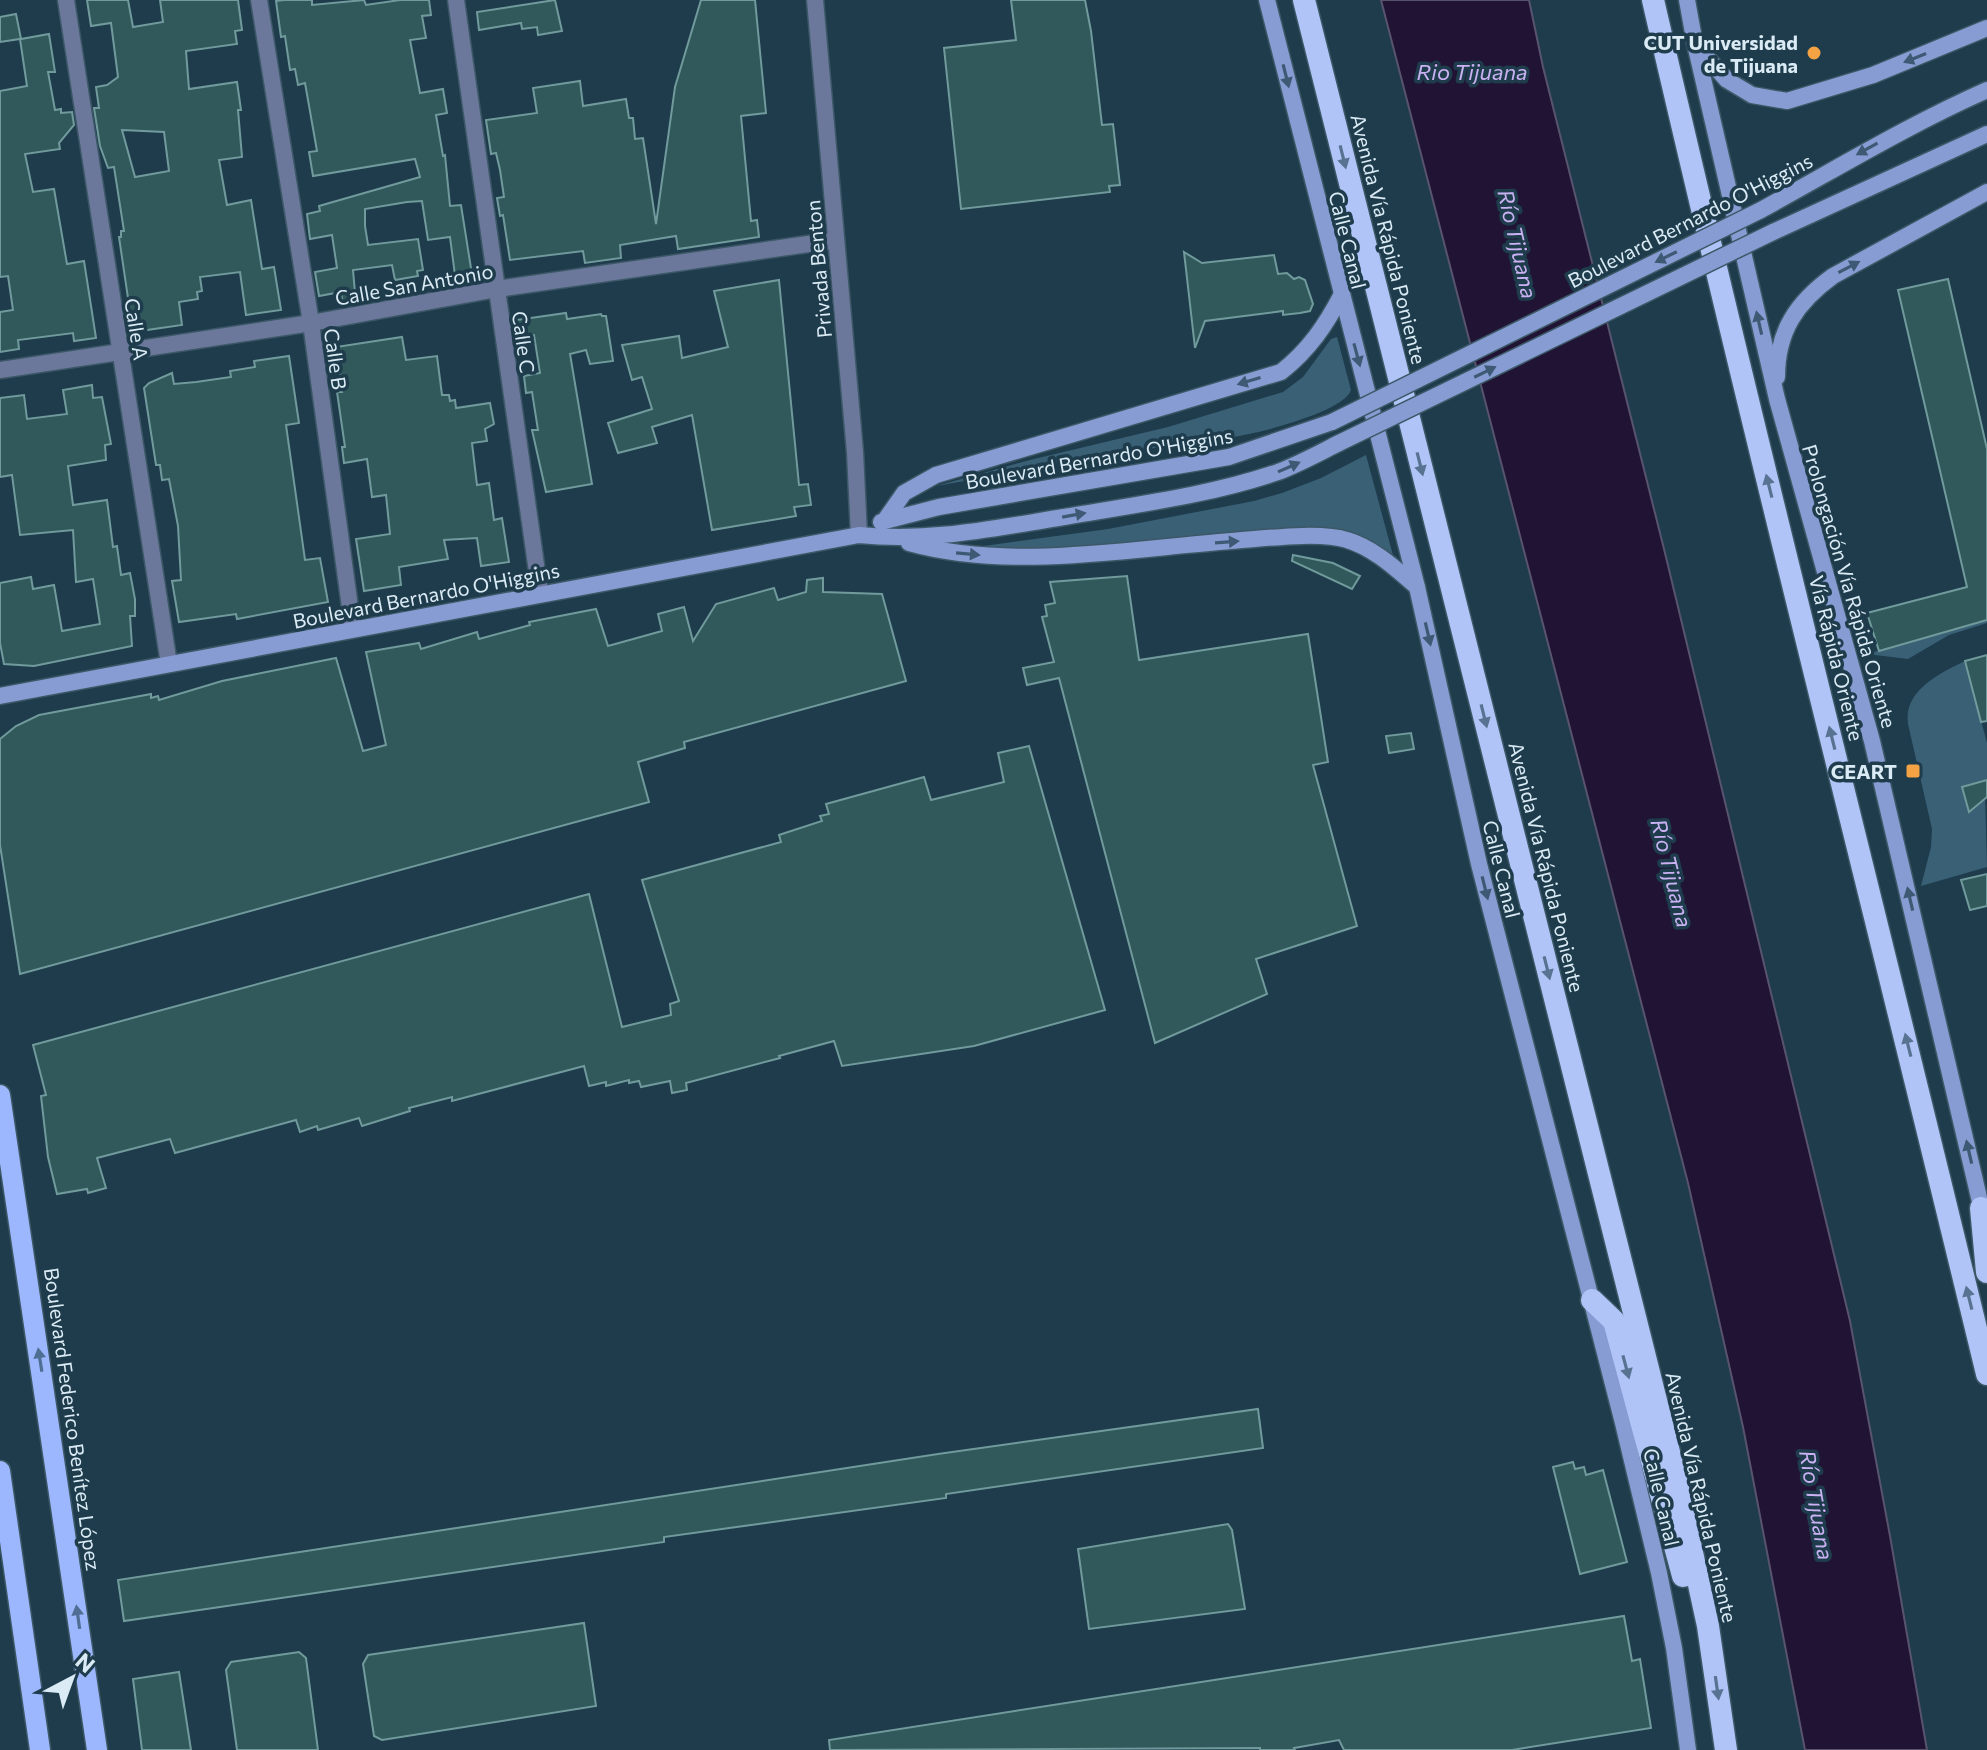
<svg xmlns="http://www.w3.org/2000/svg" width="1987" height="1750" viewBox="0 0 1987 1750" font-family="Commissioner,sans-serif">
<rect width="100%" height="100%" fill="#1e3c4c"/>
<g fill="#3a6076">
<path d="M 1337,337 L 1351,390 C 1344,411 1266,431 1244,435 C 1232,438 1218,438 1206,439 L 936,486 L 1030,460 L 1168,427 L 1283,392 L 1303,377 L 1331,339 Z"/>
<polygon points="1366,455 1394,559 1356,537 1033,549 962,549 1108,529 1254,501 1282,493 1321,478"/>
<polygon points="1987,620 1987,623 1949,635 1908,659 1867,654"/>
<path d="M 1965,661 L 1987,743 L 1987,780 L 1962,787 L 1963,791 L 1985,795 L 1987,867 L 1921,886 L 1931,847 L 1932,829 L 1908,724 C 1903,691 1940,673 1965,661 Z"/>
</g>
<polygon fill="#211334" stroke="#58546e" stroke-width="2" points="1381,0 1529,0 1543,67 1665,553 1850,1321 1890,1536 1927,1750 1805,1750 1743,1427 1688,1183"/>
<g fill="#31595b" stroke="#709a9c" stroke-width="2" fill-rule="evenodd">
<path d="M 87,0 L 128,0 L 133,27 L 163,22 L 160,0 L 238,0 L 242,30 L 235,31 L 237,44 L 186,51 L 189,89 L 237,82 L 241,110 L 238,110 L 242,157 L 219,160 L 227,205 L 251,200 L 262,269 L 274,267 L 281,310 L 246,315 L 240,272 L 200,277 L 202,291 L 197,292 L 198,299 L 179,302 L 182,325 L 133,332 L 119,237 L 121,237 L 121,231 L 124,231 L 114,167 L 108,168 L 100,146 L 94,108 L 99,108 L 96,87 L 107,85 L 118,77 L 111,23 L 91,26 ZM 122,130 L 164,132 L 169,171 L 135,177 Z"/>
<polygon points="284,0 312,0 312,5 364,0 366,5 400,0 429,0 431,15 422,16 426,38 410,40 420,93 443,89 447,113 436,115 443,156 445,155 450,206 461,205 473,281 456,283 450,237 428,240 422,201 407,202 365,209 365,226 368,245 418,239 423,270 417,271 418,276 395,280 392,265 353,270 356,304 343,306 341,292 319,296 315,272 337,268 332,235 310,239 307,214 320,211 319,206 420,177 415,159 313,176 309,152 317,151 305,83 298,85 295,69 290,70 285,36 281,37 276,1"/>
<polygon points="555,0 562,31 538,35 537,27 522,29 521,23 479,30 477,12"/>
<polygon points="701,0 755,0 766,113 741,116 751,221 757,220 759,237 678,249 676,236 620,245 621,258 585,263 583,251 510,260 503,215 500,216 497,198 504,197 500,170 496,153 491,154 486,120 537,113 533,88 580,81 583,106 626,99 629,118 633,118 635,139 643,138 656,224 675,87"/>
<polygon points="1011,0 1085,0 1091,31 1102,125 1113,124 1120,185 1109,186 1110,192 961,209 944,48 1016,40"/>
<polygon points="16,14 21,39 49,34 55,72 48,72 55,110 61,109 61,113 72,112 74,125 59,143 60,149 25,154 33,192 54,189 67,264 84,261 96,338 74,341 73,333 18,340 19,349 0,352 0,312 13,310 8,276 0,277 0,91 27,86 20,39 0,42 0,17"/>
<polygon points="1184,252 1202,263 1274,255 1278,274 1287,273 1294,279 1299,277 1305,280 1313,304 1310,311 1300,313 1283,315 1283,311 1205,321 1195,348"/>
<polygon points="1948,279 1987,449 1987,620 1879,651 1867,613 1967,587 1898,290"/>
<polygon points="779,280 799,485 808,484 811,505 794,507 796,516 712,530 692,415 652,427 657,443 618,453 608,423 652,409 642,377 632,380 622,345 679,336 682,358 728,347 714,291"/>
<polygon points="566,313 567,319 601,314 602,316 606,316 613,361 590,364 586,350 570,354 592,484 546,492 532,430 538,430 532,392 526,393 524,376 540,373 534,335 518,337 516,320"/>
<polygon points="402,337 406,360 437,356 442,395 449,395 450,401 455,400 456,408 490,403 494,424 485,429 487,441 472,443 477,485 489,483 494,520 502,518 509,562 481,566 477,538 444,540 448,559 399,567 401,585 364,591 356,539 390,534 386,495 372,497 367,459 344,463 342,447 345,447 337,392 342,392 336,347"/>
<polygon points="289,356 299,423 286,425 305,560 320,558 328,602 237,619 236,614 179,622 172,581 181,580 178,526 169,479 162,480 160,465 156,465 144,388 149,383 172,373 174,384 196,382 231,377 230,371 255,367 254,361"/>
<polygon points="92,385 93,398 102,397 111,444 105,445 106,460 68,466 73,505 107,500 113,547 117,546 121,575 130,573 135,599 135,616 130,616 132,646 34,666 4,664 0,643 0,583 31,577 33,589 54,585 62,631 100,624 93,579 76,582 73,530 20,535 12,475 0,477 0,398 24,395 27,419 67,414 63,390"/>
<polygon points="1293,555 1333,563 1360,576 1352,589 1292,561"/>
<polygon points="1127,576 1139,660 1308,634 1328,762 1313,765 1357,926 1256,959 1267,994 1155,1043 1059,678 1027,685 1023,668 1054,662 1042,617 1047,616 1045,605 1055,603 1050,582"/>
<polygon points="823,578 823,592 882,594 906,681 684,742 685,748 638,762 649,802 20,974 0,845 0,739 16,726 39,715 151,694 151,698 158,696 159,700 222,681 336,658 363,751 386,745 366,652 419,643 421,649 477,632 479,639 523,627 530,625 529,622 596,609 608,646 662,631 658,614 684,607 693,641 716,604 774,588 778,600 806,592 807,580"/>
<polygon points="1987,655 1987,721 1981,722 1965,661"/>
<polygon points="1411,733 1414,749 1389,753 1386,736"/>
<polygon points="1029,746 1105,1010 974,1046 842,1066 834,1041 779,1056 780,1058 686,1083 687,1090 672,1093 670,1081 641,1087 639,1081 629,1083 629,1080 606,1086 606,1082 589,1086 584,1066 452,1101 452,1097 409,1108 410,1111 362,1126 359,1118 318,1130 317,1126 300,1132 296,1120 175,1153 170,1139 97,1158 106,1188 88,1193 87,1189 57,1194 48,1157 41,1096 46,1095 33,1045 589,894 622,1027 671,1015 670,1004 679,1001 642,880 781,842 779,835 822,821 820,816 829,814 826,804 924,777 931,800 1004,782 998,753"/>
<polygon points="1987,780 1987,797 1969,812 1962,787"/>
<polygon points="1987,874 1987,906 1970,910 1961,880"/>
<polygon points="1258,1409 1263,1448 946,1494 946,1498 664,1537 664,1542 124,1621 118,1580 938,1454"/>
<polygon points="1573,1462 1575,1469 1584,1467 1586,1475 1603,1470 1627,1562 1580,1574 1553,1467"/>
<polygon points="1228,1524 1232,1530 1245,1609 1089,1629 1078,1549"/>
<polygon points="1624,1616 1632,1661 1640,1659 1651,1728 1512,1750 1344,1750 1339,1740 1294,1748 1295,1750 1260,1750 1260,1748 830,1750 829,1740"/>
<polygon points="584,1623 596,1706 382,1740 374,1736 363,1664 368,1655"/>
<polygon points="299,1652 306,1658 318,1750 237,1750 226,1670 231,1662"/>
<polygon points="179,1672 191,1750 142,1750 133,1679"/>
</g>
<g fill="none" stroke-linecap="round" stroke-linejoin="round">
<g stroke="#3c5867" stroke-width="19">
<g id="minor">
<polyline points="66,0 169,664"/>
<polyline points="259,0 311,323 353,629"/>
<polyline points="456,0 540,593"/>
<polyline points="815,0 855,452 859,535"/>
<polyline points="0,370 311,323 497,289 836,240"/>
</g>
</g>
<g stroke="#3c5867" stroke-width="19">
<g id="secondary">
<polyline points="1267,0 1417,587 1479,864 1623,1423 1659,1573 1674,1648 1688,1750"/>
<polyline points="1687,0 1695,44 1777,399 1872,741 1984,1219"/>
<polyline points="1697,47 1727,80 1752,95 1787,101 1873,75 1987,28"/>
<path d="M 1761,210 C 1836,169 1908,125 1987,90"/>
<polyline points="1773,232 1987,134"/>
<path d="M 1777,377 C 1777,331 1797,302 1833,276 L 1987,192"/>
<path d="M 885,520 L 904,493 L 936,475 L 1281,372 C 1309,350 1326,325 1342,294"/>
<polyline points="881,522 939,507 1229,457 1332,422"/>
<path d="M 909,543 C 1010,571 1127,549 1231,541 C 1261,539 1319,531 1347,540 C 1374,548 1396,569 1417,587"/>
<path d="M 0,696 L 859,535 C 929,542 990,529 1058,518 C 1132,505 1208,496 1278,472 C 1299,464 1319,453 1339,443"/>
</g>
</g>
<g stroke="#3c5867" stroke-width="23">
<g id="primary">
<polyline points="0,1095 97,1750"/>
<polyline points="0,1471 40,1750"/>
</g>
</g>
<g stroke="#3c5867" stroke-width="25">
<g id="trunk">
<polyline points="1304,0 1678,1488 1708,1626 1726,1750"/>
<path d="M 1653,0 C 1759,459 1876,915 1987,1374"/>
<polyline points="1981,1208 1987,1272"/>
<polyline points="1592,1300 1614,1321 1683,1576"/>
</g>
</g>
<use href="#minor" stroke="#6b789b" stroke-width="16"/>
<use href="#secondary" stroke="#879cd2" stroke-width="16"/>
<use href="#primary" stroke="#9cb7fd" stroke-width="20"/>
<use href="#trunk" stroke="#b0c4f8" stroke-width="22"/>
<g stroke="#3c5867" stroke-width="19" stroke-linecap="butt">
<g id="secondary-bridge">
<polyline points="1332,422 1761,210"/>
<polyline points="1339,443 1773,232"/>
</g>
</g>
<use href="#secondary-bridge" stroke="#879cd2" stroke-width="16"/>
</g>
<defs><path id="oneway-solid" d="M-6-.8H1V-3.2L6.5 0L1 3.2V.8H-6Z" transform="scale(2)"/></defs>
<g fill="#3e5974">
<use href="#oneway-solid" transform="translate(1915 58) rotate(158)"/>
<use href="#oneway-solid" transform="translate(1286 76) rotate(76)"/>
<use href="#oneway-solid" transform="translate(1867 149) rotate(151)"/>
<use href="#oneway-solid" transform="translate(1666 257) rotate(154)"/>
<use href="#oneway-solid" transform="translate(1849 267) rotate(-28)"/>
<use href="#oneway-solid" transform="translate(1759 323) rotate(-103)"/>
<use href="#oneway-solid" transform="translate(1357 355) rotate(75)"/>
<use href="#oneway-solid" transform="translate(1485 372) rotate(-26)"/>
<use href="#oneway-solid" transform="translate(1249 381) rotate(163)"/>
<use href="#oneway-solid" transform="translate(1289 467) rotate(-24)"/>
<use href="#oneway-solid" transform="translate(1074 515) rotate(-10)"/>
<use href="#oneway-solid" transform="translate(1227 542) rotate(-4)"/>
<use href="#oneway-solid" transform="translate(968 554) rotate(5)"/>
<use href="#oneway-solid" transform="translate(1428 634) rotate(77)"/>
<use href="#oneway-solid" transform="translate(1485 888) rotate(76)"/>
<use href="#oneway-solid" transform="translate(1910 899) rotate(-103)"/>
<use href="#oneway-solid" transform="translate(1969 1152) rotate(-103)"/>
</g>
<g fill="#587291">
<use href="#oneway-solid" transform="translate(1343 157) rotate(76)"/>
<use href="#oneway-solid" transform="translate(1420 464) rotate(76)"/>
<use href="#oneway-solid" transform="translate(1769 486) rotate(-104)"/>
<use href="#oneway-solid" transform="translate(1484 716) rotate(76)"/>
<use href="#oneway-solid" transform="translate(1832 738) rotate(-104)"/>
<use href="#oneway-solid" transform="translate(1547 968) rotate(76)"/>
<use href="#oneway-solid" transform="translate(1908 1045) rotate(-104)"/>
<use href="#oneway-solid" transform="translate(1969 1298) rotate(-104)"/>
<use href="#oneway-solid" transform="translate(1626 1367) rotate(75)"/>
<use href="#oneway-solid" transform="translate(1717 1688) rotate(82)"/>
</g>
<g fill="#506d93">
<use href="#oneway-solid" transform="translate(40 1360) rotate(-99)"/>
<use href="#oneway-solid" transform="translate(78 1617) rotate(-98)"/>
</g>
<g fill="#f4a344" stroke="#1e3c4c" stroke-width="3">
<circle cx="1814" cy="53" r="8"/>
<rect x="1905" y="763" width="16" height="16" rx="4"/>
</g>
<g text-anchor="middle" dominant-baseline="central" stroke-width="7" stroke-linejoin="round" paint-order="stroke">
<g font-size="20" font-weight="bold" fill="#daebf5" stroke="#1e3c4c" text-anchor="end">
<text x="1798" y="42">CUT Universidad<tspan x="1798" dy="23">de Tijuana</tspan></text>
<text x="1897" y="771">CEART</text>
</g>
<g font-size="20" fill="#daebf5" stroke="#1e3c4c">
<text transform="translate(1690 220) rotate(-27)">Boulevard Bernardo O'Higgins</text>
<text transform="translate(1389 239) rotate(76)">Avenida Vía Rápida Poniente</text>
<text transform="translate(1348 240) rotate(76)">Calle Canal</text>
<text transform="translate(818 269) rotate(-95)">Privada Benton</text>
<text transform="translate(414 284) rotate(-10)">Calle San Antonio</text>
<text transform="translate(137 329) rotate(81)">Calle A</text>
<text transform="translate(524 342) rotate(82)">Calle C</text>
<text transform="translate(336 359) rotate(82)">Calle B</text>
<text transform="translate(1099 458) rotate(-10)">Boulevard Bernardo O'Higgins</text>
<text transform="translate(1850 586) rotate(74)">Prolongación Vía Rápida Oriente</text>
<text transform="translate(426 595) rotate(-11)">Boulevard Bernardo O'Higgins</text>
<text transform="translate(1837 658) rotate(76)">Vía Rápida Oriente</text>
<text transform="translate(1547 867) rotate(76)">Avenida Vía Rápida Poniente</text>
<text transform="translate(1502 869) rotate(76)">Calle Canal</text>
<text transform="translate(73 1419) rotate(82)">Boulevard Federico Benítez López</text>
<text transform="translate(1662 1497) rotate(77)">Calle Canal</text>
<text transform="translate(1702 1497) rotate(77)">Avenida Vía Rápida Poniente</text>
</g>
<g font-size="22" font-style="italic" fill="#c9b1f2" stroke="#1e3c4c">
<text x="1472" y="71">Rio Tijuana</text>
<text transform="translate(1518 244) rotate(77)">Río Tijuana</text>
<text transform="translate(1672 873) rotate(76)">Río Tijuana</text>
<text transform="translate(1817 1505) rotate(80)">Río Tijuana</text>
</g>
</g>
<g transform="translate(72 1678) rotate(41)" stroke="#1e3c4c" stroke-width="6" paint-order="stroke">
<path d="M0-6L14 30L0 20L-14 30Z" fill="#daebf5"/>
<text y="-12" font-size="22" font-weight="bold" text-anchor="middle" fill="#daebf5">N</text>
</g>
</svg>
